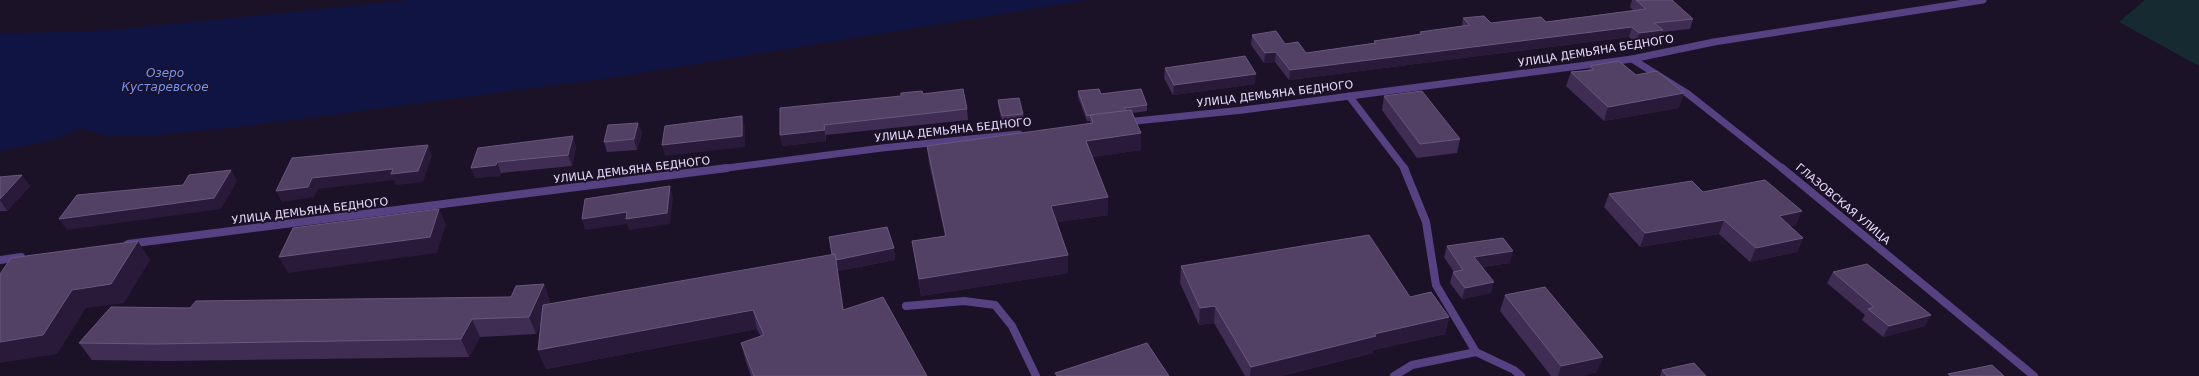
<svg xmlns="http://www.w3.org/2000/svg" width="2199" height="376" viewBox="0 0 2199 376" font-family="'DejaVu Sans',sans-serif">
<rect width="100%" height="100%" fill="#1c1227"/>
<polygon fill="#162a31" points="2145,0 2199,0 2199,66 2119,22"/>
<polygon fill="#101443" points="410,0 1086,0 616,77 255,125 149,136 104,135 80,128 54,140 0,151 0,34 111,30"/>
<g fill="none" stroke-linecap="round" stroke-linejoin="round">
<polyline stroke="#564282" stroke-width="7" points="1349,96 1405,169"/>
<g stroke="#564282" stroke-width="8">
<polyline points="1404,168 1426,222 1436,285 1476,352 1514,370 1521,376"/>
<polyline points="1394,376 1412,365 1476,352"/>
</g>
<g stroke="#564282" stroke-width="7">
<polyline points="1632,59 1688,94 1783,169"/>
<polyline points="1126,122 1243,110 1632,59 1714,42 1983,0"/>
<polyline points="719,169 882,148 1019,134"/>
</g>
<g stroke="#564282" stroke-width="8">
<polyline points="1782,168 2034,376"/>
<polyline points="128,244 727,168"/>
<polyline points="0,260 21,257"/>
<polyline points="906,306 964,301 995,305 1012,326 1036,376"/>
</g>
</g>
<g fill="#402d53">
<polygon points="1632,0 1672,0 1693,19 1690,29 1662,32 1659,40 1636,43 1629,37 1289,80 1275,62 1264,63 1251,45 1252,35 1285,44 1306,53 1374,43 1374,41 1419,34 1420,32 1462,26 1463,18 1491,23 1546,22 1633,10 1630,7"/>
<polygon points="1213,61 1255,84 1173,95 1164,78 1165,68"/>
<polygon points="1590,66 1636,75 1679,108 1604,121 1566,86 1571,72 1588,70"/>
<polygon points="1078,91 1101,94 1147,105 1147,111 1132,113 1141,150 1092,157 1108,215 1057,222 1068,255 1068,273 921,296 915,258 912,241 945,236 929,163 927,146 1090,124 1090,121 1087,121 1078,97"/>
<polygon points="923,94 967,109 968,120 826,135 826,141 783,146 780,135 901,96"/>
<polygon points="1384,96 1460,139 1457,153 1417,158 1382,110"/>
<polygon points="998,100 1023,114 1024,119 1002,122 998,105"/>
<polygon points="638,123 642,133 637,150 607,152 604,142"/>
<polygon points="576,147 572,166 501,173 500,176 475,178 478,148"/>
<polygon points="0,177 30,186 7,211 0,211"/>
<polygon points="1609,194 1796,225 1790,226 1803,238 1797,252 1750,262 1719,234 1640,247 1604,207"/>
<polygon points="1447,246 1510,263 1482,267 1491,293 1462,299 1450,283 1453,272 1454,272 1444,257"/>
<polygon points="894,248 895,260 838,271 844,310 927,376 751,376 746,362 741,343 761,337 757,329 546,369 538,350 541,323 536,334 480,337 469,357 167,361 92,360 79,343 190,308 511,297 544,284 550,302 549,304"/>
<polygon points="1181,266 1410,297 1449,317 1445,334 1373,350 1373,353 1281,376 1245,376 1214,323 1199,325 1180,283"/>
<polygon points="1833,272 1925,326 1883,337 1862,320 1865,315 1827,283"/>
<polygon points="1505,295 1597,372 1582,376 1551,376 1500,311"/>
<polygon points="1662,370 1706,376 1660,376"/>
</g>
<g fill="#2a1a3a">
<polygon points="1632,27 1629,37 1289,80 1290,70"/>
<polygon points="1663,30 1659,40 1636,43 1639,33"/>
<polygon points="1276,52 1275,62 1264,63 1265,53"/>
<polygon points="1256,74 1255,84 1173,95 1174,85"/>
<polygon points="1684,93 1679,108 1604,121 1608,107"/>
<polygon points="742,116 745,127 745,147 665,156 662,145"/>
<polygon points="638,123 642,133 637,150 634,139"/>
<polygon points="824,125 826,141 783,146 780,135"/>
<polygon points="1141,133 1141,150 1086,158 1086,141"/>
<polygon points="573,136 576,147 572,166 568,155"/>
<polygon points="428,145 432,156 423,182 396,185 394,180 318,189 314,197 282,202 276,191 312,178 393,169"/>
<polygon points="497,162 501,173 500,176 475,178 471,168"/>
<polygon points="231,170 237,181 221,209 67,230 59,219 214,198"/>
<polygon points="22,175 30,186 7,211 0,200 0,199"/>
<polygon points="670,186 673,197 670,224 629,230 627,224 585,230 582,219"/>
<polygon points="1108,197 1108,215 1052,223 1051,206"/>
<polygon points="439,209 446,224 437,253 288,273 279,257"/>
<polygon points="1802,211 1796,225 1773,229 1779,216"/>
<polygon points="1724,220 1719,234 1640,247 1645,233"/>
<polygon points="1803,238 1797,252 1750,262 1756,248"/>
<polygon points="138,241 150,260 124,303 86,308 57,354 0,363 0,342 72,290"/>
<polygon points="894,248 895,260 838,271 847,329 833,260"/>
<polygon points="1513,251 1510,263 1472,268 1474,257"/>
<polygon points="1068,255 1068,273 921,296 919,279"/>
<polygon points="1494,282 1491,293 1462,299 1465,288"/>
<polygon points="544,284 550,302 536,334 529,317"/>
<polygon points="1215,306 1214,323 1199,325 1200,308"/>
<polygon points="753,310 757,329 546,369 538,350"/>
<polygon points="1931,315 1925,326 1883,337 1889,326"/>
<polygon points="1449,317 1445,334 1373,350 1373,353 1281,376 1250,376 1251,367 1374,334"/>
<polygon points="472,319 480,337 469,357 461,339"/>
<polygon points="1603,357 1597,372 1582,376 1558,376 1561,366"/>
</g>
<g fill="#524065" stroke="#69587d">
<polygon points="1636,0 1672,0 1693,19 1654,23 1663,30 1639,33 1632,27 1290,70 1276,52 1265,53 1252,35 1276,31 1285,44 1298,42 1306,53 1376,43 1374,41 1422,34 1420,32 1470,25 1463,18 1484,16 1491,23 1541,17 1546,22 1646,9"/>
<polygon points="1245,56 1256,74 1174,85 1165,68 1213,61"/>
<polygon points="1619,61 1636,75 1657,71 1684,93 1608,107 1571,72 1594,70 1590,66"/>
<polygon points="963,89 967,109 824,125 825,130 780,135 780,108 901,96 901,93 922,91 923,94"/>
<polygon points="1099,89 1101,94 1141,89 1147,105 1124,108 1126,111 1090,115 1087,116 1078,91"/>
<polygon points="1422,91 1460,139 1420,144 1384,96"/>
<polygon points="1019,98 1023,114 1002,116 998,100"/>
<polygon points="1131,110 1141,133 1086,141 1108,197 1051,206 1068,255 919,279 912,241 946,236 927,146 1093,123 1090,115"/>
<polygon points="742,116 742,136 662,145 665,126"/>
<polygon points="638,123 634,139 604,142 608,125"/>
<polygon points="573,136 568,155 497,162 496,165 471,168 478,148"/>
<polygon points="428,145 418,171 391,174 393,169 312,178 308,187 276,191 292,158"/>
<polygon points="231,170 214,198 59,219 77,195 183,185 189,175"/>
<polygon points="22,175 0,199 0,177"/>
<polygon points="1765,180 1802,211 1779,216 1803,238 1756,248 1724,220 1645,233 1609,194 1692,181 1703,192"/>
<polygon points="670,186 667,213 626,219 627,212 582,219 585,199"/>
<polygon points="439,209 430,237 279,257 293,228"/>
<polygon points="887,227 894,248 836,260 835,254 832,254 829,237"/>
<polygon points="1369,235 1410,297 1431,292 1449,317 1374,334 1376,336 1251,367 1215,306 1200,308 1181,266"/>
<polygon points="1503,238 1513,251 1474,257 1494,282 1465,288 1453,272 1463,270 1447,246"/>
<polygon points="138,241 111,284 72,290 43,335 0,342 0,274 11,258"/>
<polygon points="835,254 843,310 883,297 927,376 754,376 741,343 764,335 753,310 538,350 543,305"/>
<polygon points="1867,264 1931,315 1889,326 1868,309 1874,307 1833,272"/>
<polygon points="544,284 529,317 472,319 461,339 155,344 79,343 111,307 190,308 196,301 511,297 516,286"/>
<polygon points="1545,287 1603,357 1561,366 1505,295"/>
<polygon points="1147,343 1169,376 1057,376 1055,373"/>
<polygon points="1694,363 1706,376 1667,376 1662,370"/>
<polygon points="1992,365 2004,376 1951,376 1948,374"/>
</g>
<g text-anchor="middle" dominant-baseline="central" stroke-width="3.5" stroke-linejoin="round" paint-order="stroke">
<g font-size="11" fill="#e8dcfc" stroke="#1c1227">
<text transform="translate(1596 51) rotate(-9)">УЛИЦА ДЕМЬЯНА БЕДНОГО</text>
<text transform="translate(1275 94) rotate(-7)">УЛИЦА ДЕМЬЯНА БЕДНОГО</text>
<text transform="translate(953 130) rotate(-6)">УЛИЦА ДЕМЬЯНА БЕДНОГО</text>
<text transform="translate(632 170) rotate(-7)">УЛИЦА ДЕМЬЯНА БЕДНОГО</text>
<text transform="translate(1843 204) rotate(40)">ГЛАЗОВСКАЯ УЛИЦА</text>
<text transform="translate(310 211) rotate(-7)">УЛИЦА ДЕМЬЯНА БЕДНОГО</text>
</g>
<g font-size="12" font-style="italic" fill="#7394f2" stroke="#1c1227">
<text x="165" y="73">Озеро<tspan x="165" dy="14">Кустаревское</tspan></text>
</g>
</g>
</svg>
